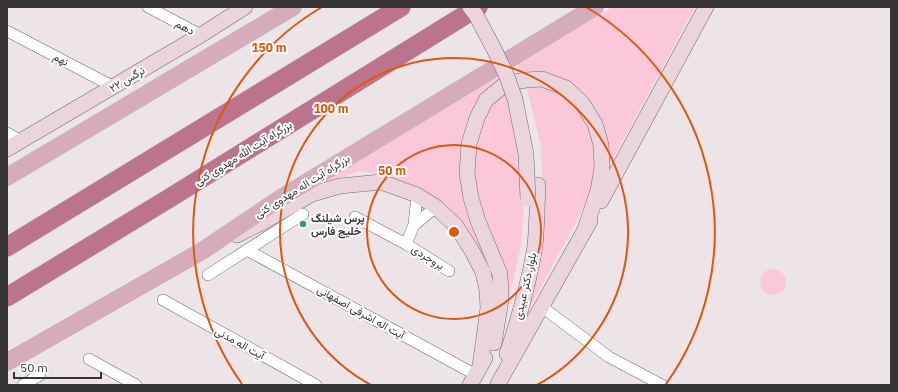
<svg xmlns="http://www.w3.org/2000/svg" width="898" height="392" viewBox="0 0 898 392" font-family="'IBM Plex Sans',Vazirmatn,sans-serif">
<rect width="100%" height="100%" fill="#ece4e7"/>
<g fill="#fac8d9">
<polygon points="613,7 695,7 609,166 602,122 589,100 575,86 552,76 534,71 521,72 517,63"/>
<polygon points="499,76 501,81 475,105 470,116 462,143 495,270 498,299 489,272 408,184 392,178 377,174 359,171 310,189 377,150 474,89"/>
<polygon points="526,85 537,85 561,94 571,102 587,124 592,136 597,163 591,193 573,228 521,324 544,217 541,146"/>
<polygon points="506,93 522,152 524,203 521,244 512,286 504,310 481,216 473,170 477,142 487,111 498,97"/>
<circle cx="773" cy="282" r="13"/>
</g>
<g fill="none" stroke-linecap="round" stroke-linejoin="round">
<g stroke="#716b6d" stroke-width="12">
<g id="street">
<polyline points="148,7 201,35"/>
<polyline points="7,31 114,87"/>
<polyline points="7,133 21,141"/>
<polyline points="355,217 406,244 449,271"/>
<polyline points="414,225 436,207"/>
<polyline points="406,244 414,225 417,195"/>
<polyline points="247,250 476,375"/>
<polyline points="208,275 303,214"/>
<polyline points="163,300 316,385"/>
<polyline points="542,307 609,357 662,385"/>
<polyline points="89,359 136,385"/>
<polyline points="23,385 40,375"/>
</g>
</g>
<g stroke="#716b6d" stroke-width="16">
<g id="secondary">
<polyline points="7,149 201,35 245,7"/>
<polyline points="601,201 706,7"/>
<polyline points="237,235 263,222 312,194 340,186 381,182 417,195 436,207 456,226 472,251 483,272 487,290 488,308 480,366"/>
<polyline points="494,343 501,300 500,274 478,221 471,198 467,173 469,144 477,118 486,100 503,86 514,82 526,80 542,79 566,88 582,103 595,124 601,145 602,167 598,191 585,229"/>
<path d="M 507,354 C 519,318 529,283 535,246 C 537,226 537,205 538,185"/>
<polyline points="498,384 590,221"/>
<polyline points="470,385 485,358"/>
</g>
</g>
<g stroke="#c3c2c2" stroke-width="18">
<g id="primary">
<polyline points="7,177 293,7"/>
<polyline points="7,362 202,251 281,198 595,7"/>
</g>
</g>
<g stroke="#c3c2c2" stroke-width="20">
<g id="highway">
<polyline points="7,247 401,7"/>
<polyline points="7,297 168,199 478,7"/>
</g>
</g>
<use href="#street" stroke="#fff" stroke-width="11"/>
<use href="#secondary" stroke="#ebd5dd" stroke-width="15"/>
<use href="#primary" stroke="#d6abbb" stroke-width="17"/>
<use href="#highway" stroke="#bb738e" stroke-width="19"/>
<g stroke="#716b6d" stroke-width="16" stroke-linecap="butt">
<polyline id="secondary-bridge" points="470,7 476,15 494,49 506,74 515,99 526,154 528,199"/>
</g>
<use href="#secondary-bridge" stroke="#ebd5dd" stroke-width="15"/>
</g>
<g fill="none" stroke="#df570e" stroke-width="2">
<circle cx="454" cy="232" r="87"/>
<path d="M371 385A174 174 0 1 1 537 385"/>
<path d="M242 384A261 261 0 0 1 322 7M586 7A261 261 0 0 1 666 384"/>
</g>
<circle fill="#42898f" stroke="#fff" stroke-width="1.5" cx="303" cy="224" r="4"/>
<g text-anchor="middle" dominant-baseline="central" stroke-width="4" stroke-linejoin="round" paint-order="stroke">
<g font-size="11" fill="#373435" stroke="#fff">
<text transform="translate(185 27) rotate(28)">دهم</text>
<text transform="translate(61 59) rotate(27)">نهم</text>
<text transform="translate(127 79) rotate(-31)">نرگس ۲۲</text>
<text transform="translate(243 153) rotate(-32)">بزرگراه آیت الله مهدوی کنی</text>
<text transform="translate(302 186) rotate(-32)">بزرگراه آیت اله مهدوی کنی</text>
<text transform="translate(428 257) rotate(32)">بروجردی</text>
<text transform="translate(525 286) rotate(-77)">بلوار دکتر عبیدی</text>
<text transform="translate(361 312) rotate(29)">آیت اله اشرفی اصفهانی</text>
<text transform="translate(240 343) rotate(29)">آیت اله مدنی</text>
</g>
<g font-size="11" font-weight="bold" fill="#373435" stroke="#fff" text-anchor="start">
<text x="311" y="218">پرس شیلنگ<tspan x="311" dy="13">خلیج فارس</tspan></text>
</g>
</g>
<circle cx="454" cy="232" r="6" fill="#df570e" stroke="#fff" stroke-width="2"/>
<g font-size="12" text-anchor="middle" font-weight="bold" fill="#df570e" stroke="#fff" stroke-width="4" stroke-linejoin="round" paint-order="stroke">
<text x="269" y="52">150 m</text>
<text x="331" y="113">100 m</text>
<text x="392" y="175">50 m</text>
</g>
<rect width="898" height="392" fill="none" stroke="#373435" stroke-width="16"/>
<path d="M14 372v6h87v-6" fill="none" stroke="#373435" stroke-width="2"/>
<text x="20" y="372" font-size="12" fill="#373435" stroke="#ffffff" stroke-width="3" paint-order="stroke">50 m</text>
</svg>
